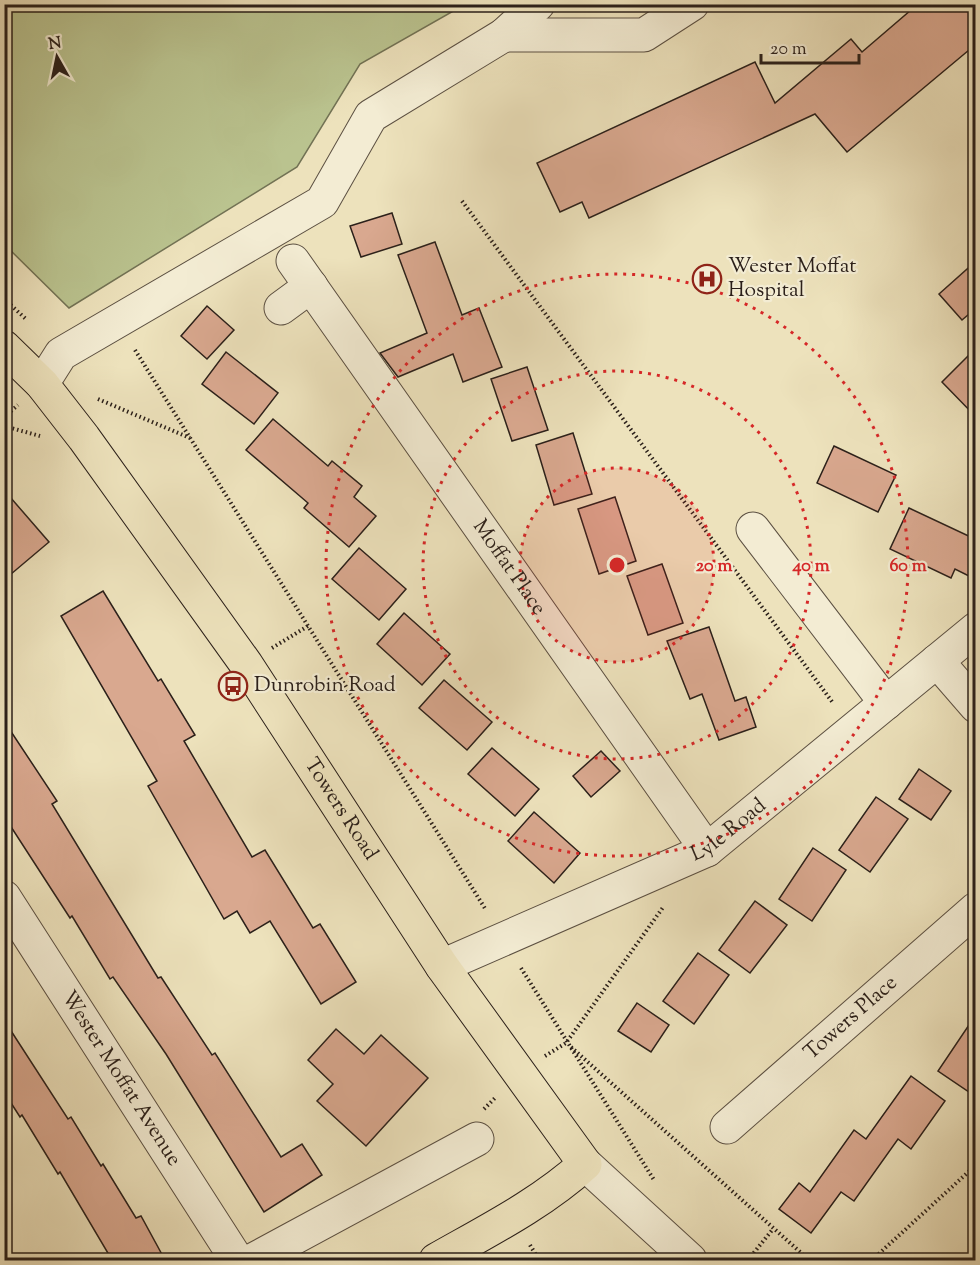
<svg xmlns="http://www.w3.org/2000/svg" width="980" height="1265" viewBox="0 0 980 1265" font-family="'Sorts Mill Goudy',serif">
<rect width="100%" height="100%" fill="#ede2bc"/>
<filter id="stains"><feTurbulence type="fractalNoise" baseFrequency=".00333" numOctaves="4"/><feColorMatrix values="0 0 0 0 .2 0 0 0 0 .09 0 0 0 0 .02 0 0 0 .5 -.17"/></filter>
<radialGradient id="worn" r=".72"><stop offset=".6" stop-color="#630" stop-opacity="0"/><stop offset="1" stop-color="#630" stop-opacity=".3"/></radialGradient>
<polygon fill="#bac38f" stroke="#727254" stroke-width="1.5" points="32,5 32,4 464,5 360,64 297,167 69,308 5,245 5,11"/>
<g fill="#d9a88f" stroke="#2b201a" stroke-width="1.5">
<polygon points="918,4 975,4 975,45 847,152 815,114 589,218 582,202 560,212 537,163 755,62 775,103 851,39 862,52"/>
<polygon points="392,213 402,244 361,257 350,226"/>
<polygon points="435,242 462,315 479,308 502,367 463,382 453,354 398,377 380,353 427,333 398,255"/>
<polygon points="975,262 975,309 962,320 939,294"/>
<polygon points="207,306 234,330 207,359 181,336"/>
<polygon points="975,349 975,416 942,382"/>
<polygon points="226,352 278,393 254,424 202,384"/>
<polygon points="527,367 548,430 512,441 491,379"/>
<polygon points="273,419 328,466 332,461 362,486 354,497 376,516 349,547 304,508 308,503 246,450"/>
<polygon points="573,433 592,494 554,505 536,445"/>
<polygon points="834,446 896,475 878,512 817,483"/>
<polygon points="4,490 49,542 4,580"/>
<polygon points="615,497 636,561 599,574 578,509"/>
<polygon points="909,508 975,539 975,579 955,569 951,578 890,549"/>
<polygon points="359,548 406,589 379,620 332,579"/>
<polygon points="662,564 683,623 648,635 627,576"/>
<polygon points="103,591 158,681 161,679 195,735 184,741 252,857 265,850 313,928 320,924 356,982 321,1004 270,921 250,933 237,911 224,919 148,786 157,781 61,616"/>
<polygon points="404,613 450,654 422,685 377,644"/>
<polygon points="709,627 735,701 746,697 756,727 719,740 702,694 690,699 667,641"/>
<polygon points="444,680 492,722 467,750 419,708"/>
<polygon points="4,721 57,801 52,804 158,978 161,977 212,1055 215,1053 281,1157 302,1144 322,1175 264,1212 166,1054 113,977 110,979 72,916 70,918 4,816"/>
<polygon points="492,748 539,789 515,816 468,774"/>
<polygon points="601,751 620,771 591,797 573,776"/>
<polygon points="919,769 951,791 931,820 899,799"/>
<polygon points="876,797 908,819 870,872 839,850"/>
<polygon points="534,812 580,853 554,883 508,841"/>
<polygon points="813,848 846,870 812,921 779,899"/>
<polygon points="755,901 787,925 750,973 719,950"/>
<polygon points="698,953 729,975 694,1024 663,1001"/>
<polygon points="637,1003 669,1025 651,1052 618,1031"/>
<polygon points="975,1016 975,1096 938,1071"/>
<polygon points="4,1020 68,1119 71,1117 101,1166 103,1164 136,1218 141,1216 165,1260 112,1260 60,1172 58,1174 22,1115 20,1117 4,1092"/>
<polygon points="336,1029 364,1054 381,1035 428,1078 366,1146 317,1101 333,1084 308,1060"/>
<polygon points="911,1076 945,1101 911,1149 898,1139 854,1201 841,1192 811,1233 779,1209 799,1183 810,1192 854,1130 866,1139"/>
</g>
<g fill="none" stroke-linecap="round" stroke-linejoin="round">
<g stroke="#5c5042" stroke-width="35">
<g id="minor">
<polyline points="504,35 644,35 692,4"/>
<path id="s1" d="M 293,261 L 707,850"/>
<polyline points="281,308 311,286"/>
<polyline points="42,384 61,354 322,202 371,116 504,35 538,4"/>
<polyline points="753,529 886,703"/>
<polyline points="937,661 976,706"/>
<path id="s2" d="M 4,897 L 237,1260"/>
<path id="s3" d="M 442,966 L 707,850 L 976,629"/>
<path id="s4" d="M 727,1127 L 976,909"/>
<polyline points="585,1164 690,1260"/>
<polyline points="253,1260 477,1139"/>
</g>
</g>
<g stroke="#2b201a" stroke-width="35">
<g id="major">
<path id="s5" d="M 4,347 L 42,384 L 84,438 L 246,664 L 442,966 L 585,1164 C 541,1204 487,1231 436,1260"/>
</g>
</g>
<g stroke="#2b201a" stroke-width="4" stroke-dasharray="1.5 3" stroke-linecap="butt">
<polyline points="462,201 833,703"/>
<polyline points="4,299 26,319"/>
<polyline points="135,350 486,910"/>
<polyline points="98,399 190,438"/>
<polyline points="4,417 18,405"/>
<polyline points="4,426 40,436"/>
<polyline points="272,648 308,626"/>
<polyline points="521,968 654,1180"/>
<polyline points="571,1047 809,1260"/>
<polyline points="545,1056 566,1043 664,906"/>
<polyline points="484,1109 496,1097"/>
<polyline points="530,1245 539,1260"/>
<polyline points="748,1260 773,1229"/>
<polyline points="872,1260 976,1165"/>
</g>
<use href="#minor" stroke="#f3ecd3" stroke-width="33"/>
<use href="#major" stroke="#ede2bc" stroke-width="33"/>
</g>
<circle cx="617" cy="565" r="97" fill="#d62828" fill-opacity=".12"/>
<g fill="none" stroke="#d62828" stroke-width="3" stroke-dasharray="3 6">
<circle cx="617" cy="565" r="97"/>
<circle cx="617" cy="565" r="194"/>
<circle cx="617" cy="565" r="291"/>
</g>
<defs>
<g id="hospital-ring" transform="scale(1.5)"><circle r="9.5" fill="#f3ecd3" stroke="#8f2418" stroke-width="1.5"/><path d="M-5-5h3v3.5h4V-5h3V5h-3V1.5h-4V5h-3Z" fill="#8f2418"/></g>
<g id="bus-ring" transform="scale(1.5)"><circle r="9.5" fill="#f3ecd3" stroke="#8f2418" stroke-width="1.5"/><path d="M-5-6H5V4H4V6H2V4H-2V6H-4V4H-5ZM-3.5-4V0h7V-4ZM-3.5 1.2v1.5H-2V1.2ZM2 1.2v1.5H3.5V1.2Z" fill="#8f2418"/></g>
</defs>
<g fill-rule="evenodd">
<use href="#hospital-ring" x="707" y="279"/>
<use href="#bus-ring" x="233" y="686"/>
</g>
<g text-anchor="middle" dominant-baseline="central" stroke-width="4.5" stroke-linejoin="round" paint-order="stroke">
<g font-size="21" fill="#2b201a" stroke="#f3ecd3" text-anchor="start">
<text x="728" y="267">Wester Moffat<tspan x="728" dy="24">Hospital</tspan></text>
<text x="254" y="686">Dunrobin Road</text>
</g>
<g font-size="21" fill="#2b201a" stroke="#f3ecd3">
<text stroke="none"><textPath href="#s1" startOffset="375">Moffat Place</textPath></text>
<text stroke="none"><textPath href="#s5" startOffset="573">Towers Road</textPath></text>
<text stroke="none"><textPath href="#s3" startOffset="318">Lyle Road</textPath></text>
<text stroke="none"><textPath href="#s4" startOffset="165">Towers Place</textPath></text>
<text stroke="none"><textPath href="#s2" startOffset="216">Wester Moffat Avenue</textPath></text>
</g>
</g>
<circle cx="617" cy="565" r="9" fill="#d62828" stroke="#f3ecd3" stroke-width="3"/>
<g font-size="18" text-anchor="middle" font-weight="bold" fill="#d62828" stroke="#f3ecd3" stroke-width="4.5" stroke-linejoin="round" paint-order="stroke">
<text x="714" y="571">20 m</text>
<text x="811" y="571">40 m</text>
<text x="908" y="571">60 m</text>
</g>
<rect width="980" height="1265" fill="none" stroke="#ede2bc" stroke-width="24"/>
<rect x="6" y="6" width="968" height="1253" fill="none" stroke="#2b201a" stroke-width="3"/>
<rect x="12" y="12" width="956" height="1241" fill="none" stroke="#2b201a" stroke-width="1.5"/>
<g transform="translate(57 57) rotate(351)" stroke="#f3ecd3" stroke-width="4.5" paint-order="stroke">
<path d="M0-4.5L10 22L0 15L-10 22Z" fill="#2b201a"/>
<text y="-9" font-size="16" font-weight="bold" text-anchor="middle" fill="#2b201a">N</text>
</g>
<path d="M761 54v9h98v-9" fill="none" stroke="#2b201a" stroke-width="3"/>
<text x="770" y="54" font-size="18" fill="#2b201a" stroke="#f3ecd3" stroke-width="4.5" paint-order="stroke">20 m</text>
<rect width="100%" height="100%" filter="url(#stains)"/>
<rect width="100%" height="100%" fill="url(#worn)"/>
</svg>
